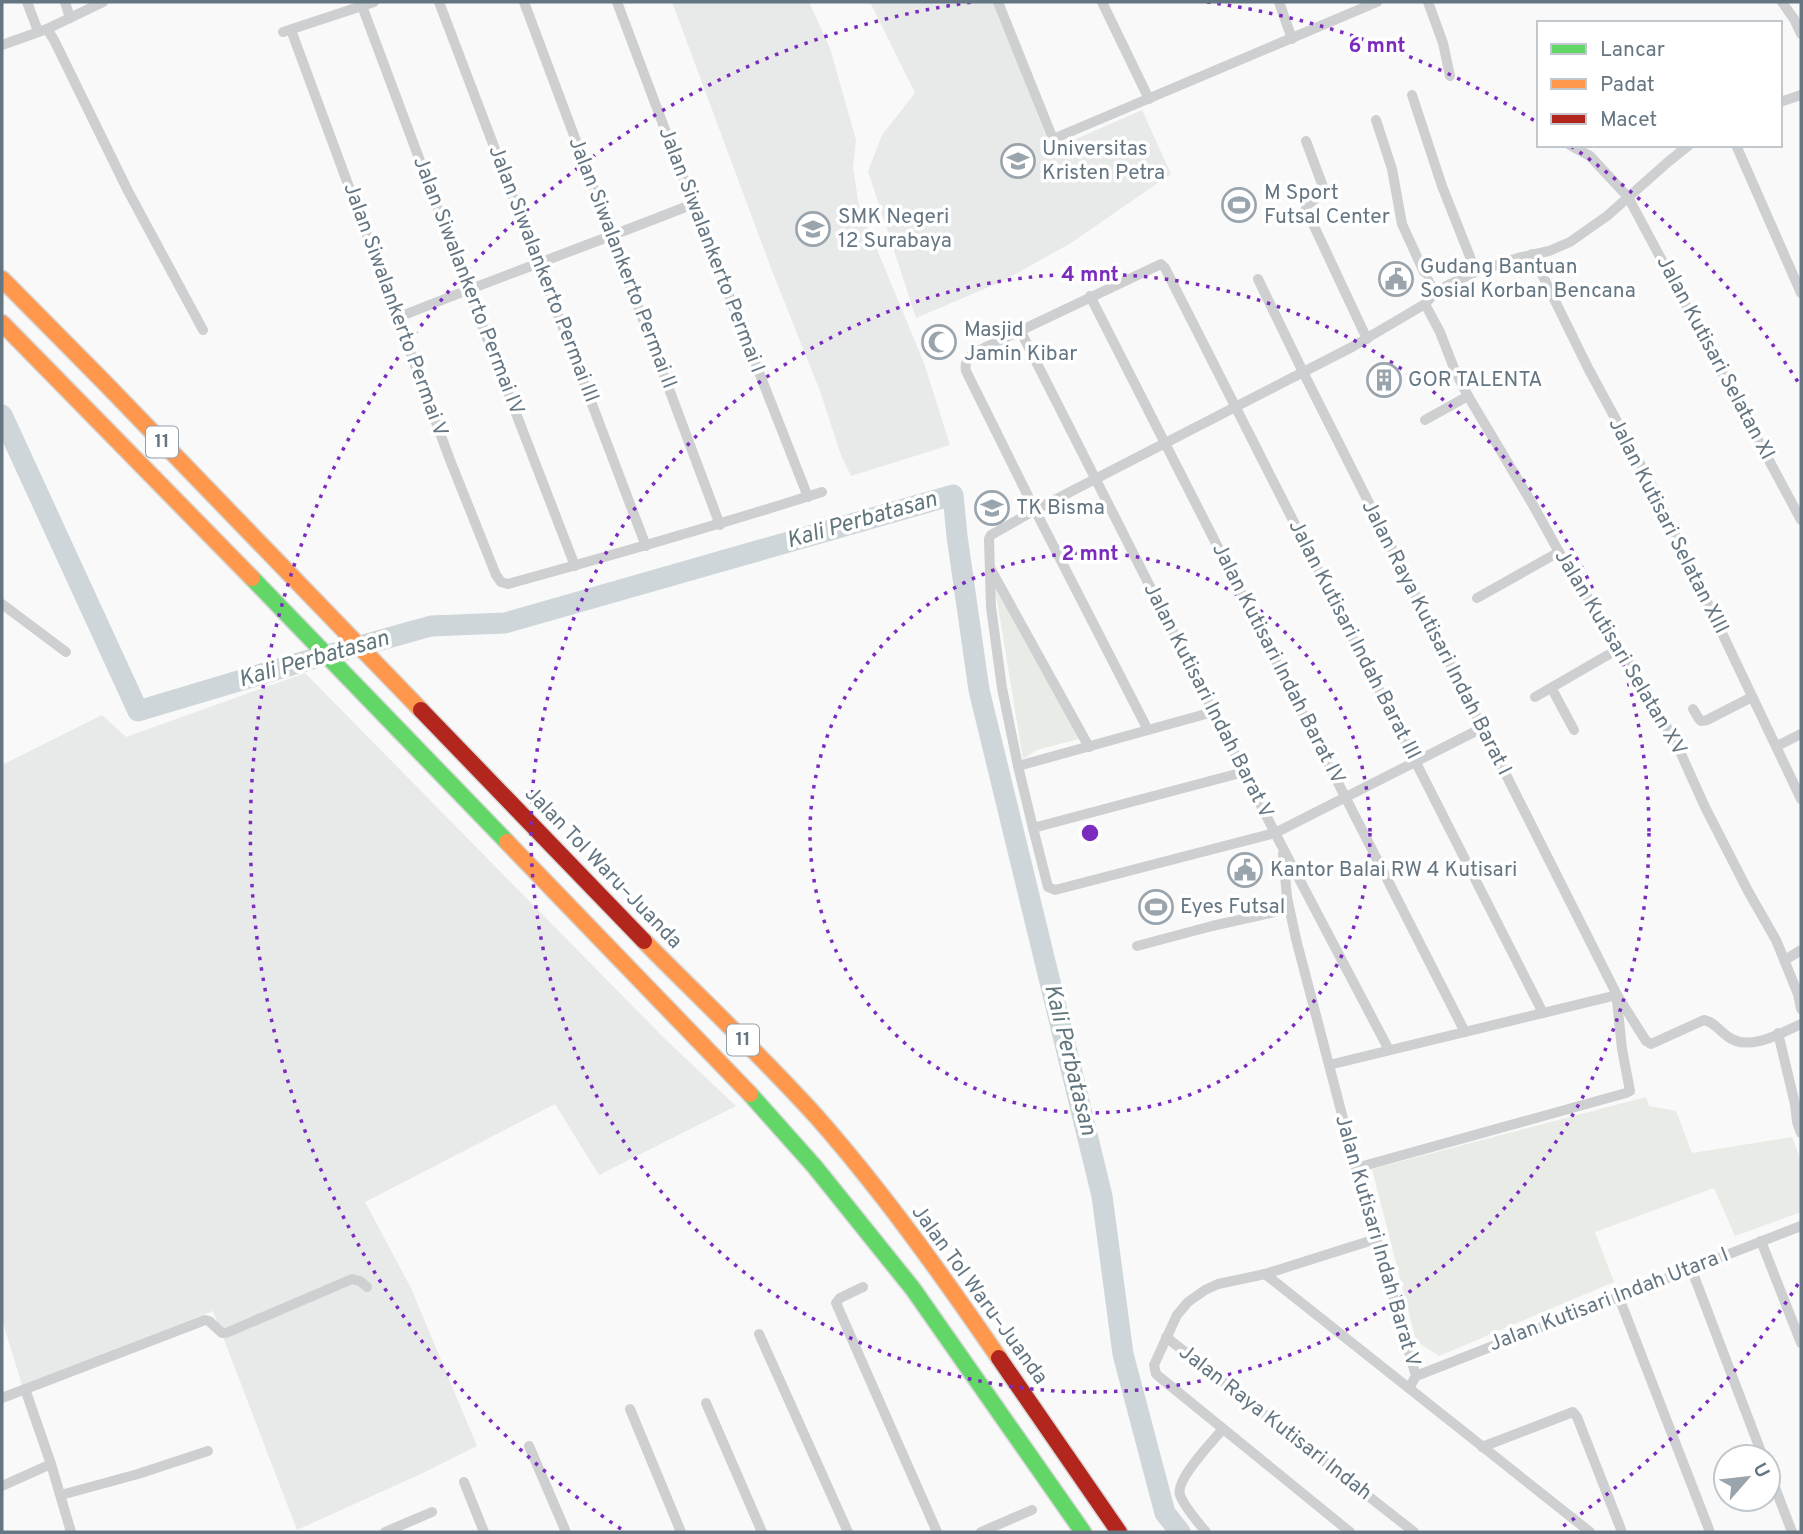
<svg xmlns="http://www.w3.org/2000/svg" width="1803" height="1534" viewBox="0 0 1803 1534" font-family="Overpass,sans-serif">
<rect width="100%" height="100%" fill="#f9f9f9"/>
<g fill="#e8e9e9">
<polygon points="672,2 809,2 830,48 856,140 853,168 859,206 924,363 950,445 851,476 841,455 820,391 771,268"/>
<polygon points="870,2 994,2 1051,150 1142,110 1171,174 1071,243 1003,281 916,318 868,171 882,135 915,93"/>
<polygon points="305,673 665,1039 736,1106 599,1175 555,1104 365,1202 411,1288 477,1446 425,1472 297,1530 213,1311 22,1385 2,1320 2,765 102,715 126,737"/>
</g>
<g fill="#e8ebe6">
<polygon points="995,588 1082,738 1037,750 1023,759"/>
<polygon points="1646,1097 1649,1106 1676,1111 1692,1153 1792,1137 1801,1161 1801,1212 1735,1236 1714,1188 1595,1232 1614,1282 1439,1356 1416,1341 1372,1169"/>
</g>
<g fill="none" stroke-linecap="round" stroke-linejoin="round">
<polyline stroke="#ced6d9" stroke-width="21" points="2,415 138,711 295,664 431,626 505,623 953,495 957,536 979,690 1102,1196 1123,1354 1165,1513 1180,1532"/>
<g stroke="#d5d6d6" stroke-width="19">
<g id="fast">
<polyline points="252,578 507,842"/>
<polyline points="750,1094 815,1167 913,1289 1083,1532"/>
</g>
</g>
<g stroke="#d5d6d6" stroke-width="19">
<g id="slow">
<polyline points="2,279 104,382 421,710"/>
<polyline points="2,323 252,578"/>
<polyline points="507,842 750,1094"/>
<path d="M 644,941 C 701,999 761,1055 816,1116 C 883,1192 942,1275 999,1358"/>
</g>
</g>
<g stroke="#d5d6d6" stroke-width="19">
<g id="jam">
<polyline points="421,710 644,941"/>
<polyline points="999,1358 1119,1532"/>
</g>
</g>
<g stroke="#cecfd0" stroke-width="10">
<polyline points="27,2 38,31"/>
<polyline points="65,2 70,18"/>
<polyline points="439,2 646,546"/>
<polyline points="524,2 720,525"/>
<polyline points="617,2 693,204 808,497"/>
<polyline points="998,2 1053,139 1377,2"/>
<polyline points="1102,2 1149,99"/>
<polyline points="1279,2 1292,39"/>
<polyline points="1428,2 1443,43 1450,76"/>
<polyline points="1782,2 1794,19 1801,34"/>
<polyline points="362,6 468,289 575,566"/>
<polyline points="47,29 103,2"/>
<path d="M 291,30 L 450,460 L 496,575 L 501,582 L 508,584 C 613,555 718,525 822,492"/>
<polyline points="283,32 374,2"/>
<polyline points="2,45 47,29 54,40 128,191 203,330"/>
<polyline points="1412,95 1442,186 1476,272"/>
<polyline points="1780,102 1801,95"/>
<polyline points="1376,120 1392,169 1402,224 1424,272"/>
<polyline points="1306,141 1325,192 1307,205 1306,209 1367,339"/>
<polyline points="1570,145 1590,156 1628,197 1801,520"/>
<polyline points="1736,145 1801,293"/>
<polyline points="1532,254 1588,368 1652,486 1801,799"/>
<path d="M 1258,279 L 1303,372 L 1617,995 L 1646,1041 L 1651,1044 L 1704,1020 C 1714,1022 1719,1030 1727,1036 C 1748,1053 1781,1033 1801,1024"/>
<polyline points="1428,280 1435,293"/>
<polyline points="1090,296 1465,1032"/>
<polyline points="1425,304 1440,332 1455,371 1468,396 1533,505 1559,552 1653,701 1682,756 1705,807 1748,891 1776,940 1798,994 1801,1009"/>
<path d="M 399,317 C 496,278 595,243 693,204"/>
<polyline points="1020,330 1275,833 1389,1050"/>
<polyline points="1425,420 1468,396"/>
<polyline points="990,568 1089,747"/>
<polyline points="1477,598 1559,552"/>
<polyline points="2,604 66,652"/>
<polyline points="1552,689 1574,730"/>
<polyline points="1535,697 1620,648"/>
<polyline points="1693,709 1699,719 1701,721 1707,720 1752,697"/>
<path d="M 1148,730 L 1035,510 L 966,371 C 963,357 975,353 986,347 L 1161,264 L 1165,268 L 1543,1013"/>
<polyline points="1777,746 1801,734"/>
<polyline points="1018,766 1002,688 991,607 989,539 991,535 1035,510 1352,347 1425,304 1435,293 1450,284 1476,272 1518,258 1549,251 1570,242 1607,216 1668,162 1689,145"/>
<polyline points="1244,772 1033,828 1048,887 1055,890 1275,833 1482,728"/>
<polyline points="1033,828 1018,766 1213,712"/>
<polyline points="1283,854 1287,897 1296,939 1356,1168 1416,1376 1409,1388"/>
<polyline points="1137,946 1212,926 1288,909"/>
<polyline points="1785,960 1801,950"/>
<polyline points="1778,1033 1795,1104 1797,1122 1801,1133"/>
<polyline points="1329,1065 1617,995"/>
<polyline points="1356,1168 1626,1093 1630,1091 1622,1049 1617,1001"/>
<polyline points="1761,1241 1801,1343"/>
<polyline points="1691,1268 1763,1457"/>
<polyline points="1265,1274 1590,1532"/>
<polyline points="863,1287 840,1298 836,1303 937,1532"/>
<polyline points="1618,1295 1710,1532"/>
<polyline points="759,1334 848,1532"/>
<polyline points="1166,1337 1414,1532"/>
<polyline points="1416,1376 1801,1226"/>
<polyline points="25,1389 51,1464 71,1532"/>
<polyline points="2,1398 205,1320 209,1321 222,1333 226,1333 352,1279 360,1281 367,1287"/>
<polyline points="706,1403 762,1532"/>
<polyline points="630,1409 681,1532"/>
<polyline points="529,1446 566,1532"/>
<polyline points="1482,1447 1573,1412 1577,1417 1622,1532"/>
<polyline points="1768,1469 1792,1532"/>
<polyline points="464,1482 484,1532"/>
<polyline points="2,1486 51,1464"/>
<polyline points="61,1495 138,1474 208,1451"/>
<polyline points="385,1532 432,1512"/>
<polyline points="981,1532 1032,1510"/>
<path d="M 1206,1532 C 1197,1521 1185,1508 1180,1495 C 1175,1480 1212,1442 1222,1430"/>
<polyline points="1350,1532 1162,1379 1156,1374 1154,1365 1177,1315 1188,1302 1205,1290 1218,1284 1265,1274 1376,1239"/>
</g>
<use href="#fast" stroke="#63d668" stroke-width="16"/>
<use href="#slow" stroke="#ff974d" stroke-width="16"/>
<use href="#jam" stroke="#b3261e" stroke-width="16"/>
</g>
<g fill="none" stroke="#7b2cbf" stroke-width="3.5" stroke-dasharray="3.5 7">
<circle cx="1090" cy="833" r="280"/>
<circle cx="1090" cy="833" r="559"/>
<path d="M1798 1284A839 839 0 0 1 1559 1529M621 1529A839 839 0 0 1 973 2M1207 2A839 839 0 0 1 1535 121M1571 146A839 839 0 0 1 1798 382"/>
</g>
<defs>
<g id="university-ring" transform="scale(1.75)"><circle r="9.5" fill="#fff" stroke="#99a4ac" stroke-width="1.5"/><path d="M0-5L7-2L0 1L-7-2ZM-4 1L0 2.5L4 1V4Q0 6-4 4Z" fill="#99a4ac"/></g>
<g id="stadium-ring" transform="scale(1.75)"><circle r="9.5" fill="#fff" stroke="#99a4ac" stroke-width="1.5"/><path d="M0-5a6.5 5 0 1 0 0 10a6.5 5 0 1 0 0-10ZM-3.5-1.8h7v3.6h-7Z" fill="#99a4ac"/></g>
<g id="school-ring" transform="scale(1.75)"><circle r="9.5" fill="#fff" stroke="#99a4ac" stroke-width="1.5"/><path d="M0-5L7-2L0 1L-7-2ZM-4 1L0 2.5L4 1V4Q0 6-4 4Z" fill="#99a4ac"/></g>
<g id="civic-ring" transform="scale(1.75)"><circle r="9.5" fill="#fff" stroke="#99a4ac" stroke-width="1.5"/><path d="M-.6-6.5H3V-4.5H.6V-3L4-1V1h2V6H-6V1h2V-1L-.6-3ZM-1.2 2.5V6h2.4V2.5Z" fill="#99a4ac"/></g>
<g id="mosque-ring" transform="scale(1.75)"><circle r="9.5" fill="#fff" stroke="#99a4ac" stroke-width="1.5"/><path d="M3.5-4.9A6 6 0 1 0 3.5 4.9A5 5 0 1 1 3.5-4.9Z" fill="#99a4ac"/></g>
<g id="building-ring" transform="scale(1.75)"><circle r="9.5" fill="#fff" stroke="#99a4ac" stroke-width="1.5"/><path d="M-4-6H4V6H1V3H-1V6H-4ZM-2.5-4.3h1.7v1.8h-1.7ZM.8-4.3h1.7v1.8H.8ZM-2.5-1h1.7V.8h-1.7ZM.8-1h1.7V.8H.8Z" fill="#99a4ac"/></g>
</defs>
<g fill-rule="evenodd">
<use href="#university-ring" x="1018" y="161"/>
<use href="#stadium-ring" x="1239" y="205"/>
<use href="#school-ring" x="813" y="229"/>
<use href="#civic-ring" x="1396" y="279"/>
<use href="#mosque-ring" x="939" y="342"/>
<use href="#building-ring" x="1384" y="380"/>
<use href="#school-ring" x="992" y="508"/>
<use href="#civic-ring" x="1245" y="870"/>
<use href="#stadium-ring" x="1156" y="907"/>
</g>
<g text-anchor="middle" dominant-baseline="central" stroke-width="7" stroke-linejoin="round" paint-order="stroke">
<g fill="#fff" stroke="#939fa8" stroke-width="2">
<rect x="146" y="426.5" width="32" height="31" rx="5"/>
<rect x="727" y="1024.5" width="32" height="31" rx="5"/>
</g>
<g font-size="19" font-weight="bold" fill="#657683">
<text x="162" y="442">11</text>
<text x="743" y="1040">11</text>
</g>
<g font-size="21" fill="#657683" stroke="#fff" text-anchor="start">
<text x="1042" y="149">Universitas<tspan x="1042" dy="24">Kristen Petra</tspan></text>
<text x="1264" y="193">M Sport<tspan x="1264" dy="24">Futsal Center</tspan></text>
<text x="838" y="217">SMK Negeri<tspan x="838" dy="24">12 Surabaya</tspan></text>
<text x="1420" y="267">Gudang Bantuan<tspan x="1420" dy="24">Sosial Korban Bencana</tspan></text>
<text x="964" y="330">Masjid<tspan x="964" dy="24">Jamin Kibar</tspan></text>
<text x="1408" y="380">GOR TALENTA</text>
<text x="1016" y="508">TK Bisma</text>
<text x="1270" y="870">Kantor Balai RW 4 Kutisari</text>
<text x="1180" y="907">Eyes Futsal</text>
</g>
<g font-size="21" fill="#657683" stroke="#fff">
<text transform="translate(711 250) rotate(69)">Jalan Siwalankerto Permai I</text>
<text transform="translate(622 263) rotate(69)">Jalan Siwalankerto Permai II</text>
<text transform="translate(543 274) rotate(69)">Jalan Siwalankerto Permai III</text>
<text transform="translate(468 286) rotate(69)">Jalan Siwalankerto Permai IV</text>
<text transform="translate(395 310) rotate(70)">Jalan Siwalankerto Permai V</text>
<text transform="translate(1715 358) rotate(62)">Jalan Kutisari Selatan XI</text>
<text transform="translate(1668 526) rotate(63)">Jalan Kutisari Selatan XIII</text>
<text transform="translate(1436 638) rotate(63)">Jalan Raya Kutisari Indah Barat I</text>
<text transform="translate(1354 640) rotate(63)">Jalan Kutisari Indah Barat III</text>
<text transform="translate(1620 653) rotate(59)">Jalan Kutisari Selatan XV</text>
<text transform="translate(1278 664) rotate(63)">Jalan Kutisari Indah Barat IV</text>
<text transform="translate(1208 701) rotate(63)">Jalan Kutisari Indah Barat V</text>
<text transform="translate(603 868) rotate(46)">Jalan Tol Waru–Juanda</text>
<text transform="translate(1377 1241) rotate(74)">Jalan Kutisari Indah Barat V</text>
<text transform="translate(979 1295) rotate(54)">Jalan Tol Waru–Juanda</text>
<text transform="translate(1609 1300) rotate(-21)">Jalan Kutisari Indah Utara I</text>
<text transform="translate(1275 1423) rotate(38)">Jalan Raya Kutisari Indah</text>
</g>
<g font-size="23" font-style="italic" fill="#60757c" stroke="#fff">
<text transform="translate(862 521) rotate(-16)">Kali Perbatasan</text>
<text transform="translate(314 660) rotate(-16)">Kali Perbatasan</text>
<text transform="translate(1069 1060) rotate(76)">Kali Perbatasan</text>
</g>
</g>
<circle cx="1090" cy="833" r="10" fill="#7b2cbf" stroke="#fff" stroke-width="3.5"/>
<g font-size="21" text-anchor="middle" font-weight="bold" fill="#7b2cbf" stroke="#fff" stroke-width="7" stroke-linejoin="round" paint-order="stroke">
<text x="1377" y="52">6 mnt</text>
<text x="1090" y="281">4 mnt</text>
<text x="1090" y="560">2 mnt</text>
</g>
<rect width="1803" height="1534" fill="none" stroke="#657683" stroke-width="7"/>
<rect x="1537" y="21" width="245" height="126" fill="#ffffff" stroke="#c1c8cd" stroke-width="2"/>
<rect x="1551" y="44" width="35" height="10" fill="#63d668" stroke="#c1c8cd" stroke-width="2"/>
<text x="1600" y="56" font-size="21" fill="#657683">Lancar</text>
<rect x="1551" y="79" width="35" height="10" fill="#ff974d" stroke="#c1c8cd" stroke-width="2"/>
<text x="1600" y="91" font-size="21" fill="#657683">Padat</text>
<rect x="1551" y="114" width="35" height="10" fill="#b3261e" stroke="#c1c8cd" stroke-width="2"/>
<text x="1600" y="126" font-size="21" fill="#657683">Macet</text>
<g transform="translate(1747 1478) rotate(62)"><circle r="33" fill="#ffffff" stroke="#c1c8cd" stroke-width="2"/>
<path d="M0-5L12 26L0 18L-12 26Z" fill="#99a4ac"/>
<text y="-10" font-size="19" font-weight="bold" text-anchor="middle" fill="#657683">U</text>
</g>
</svg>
